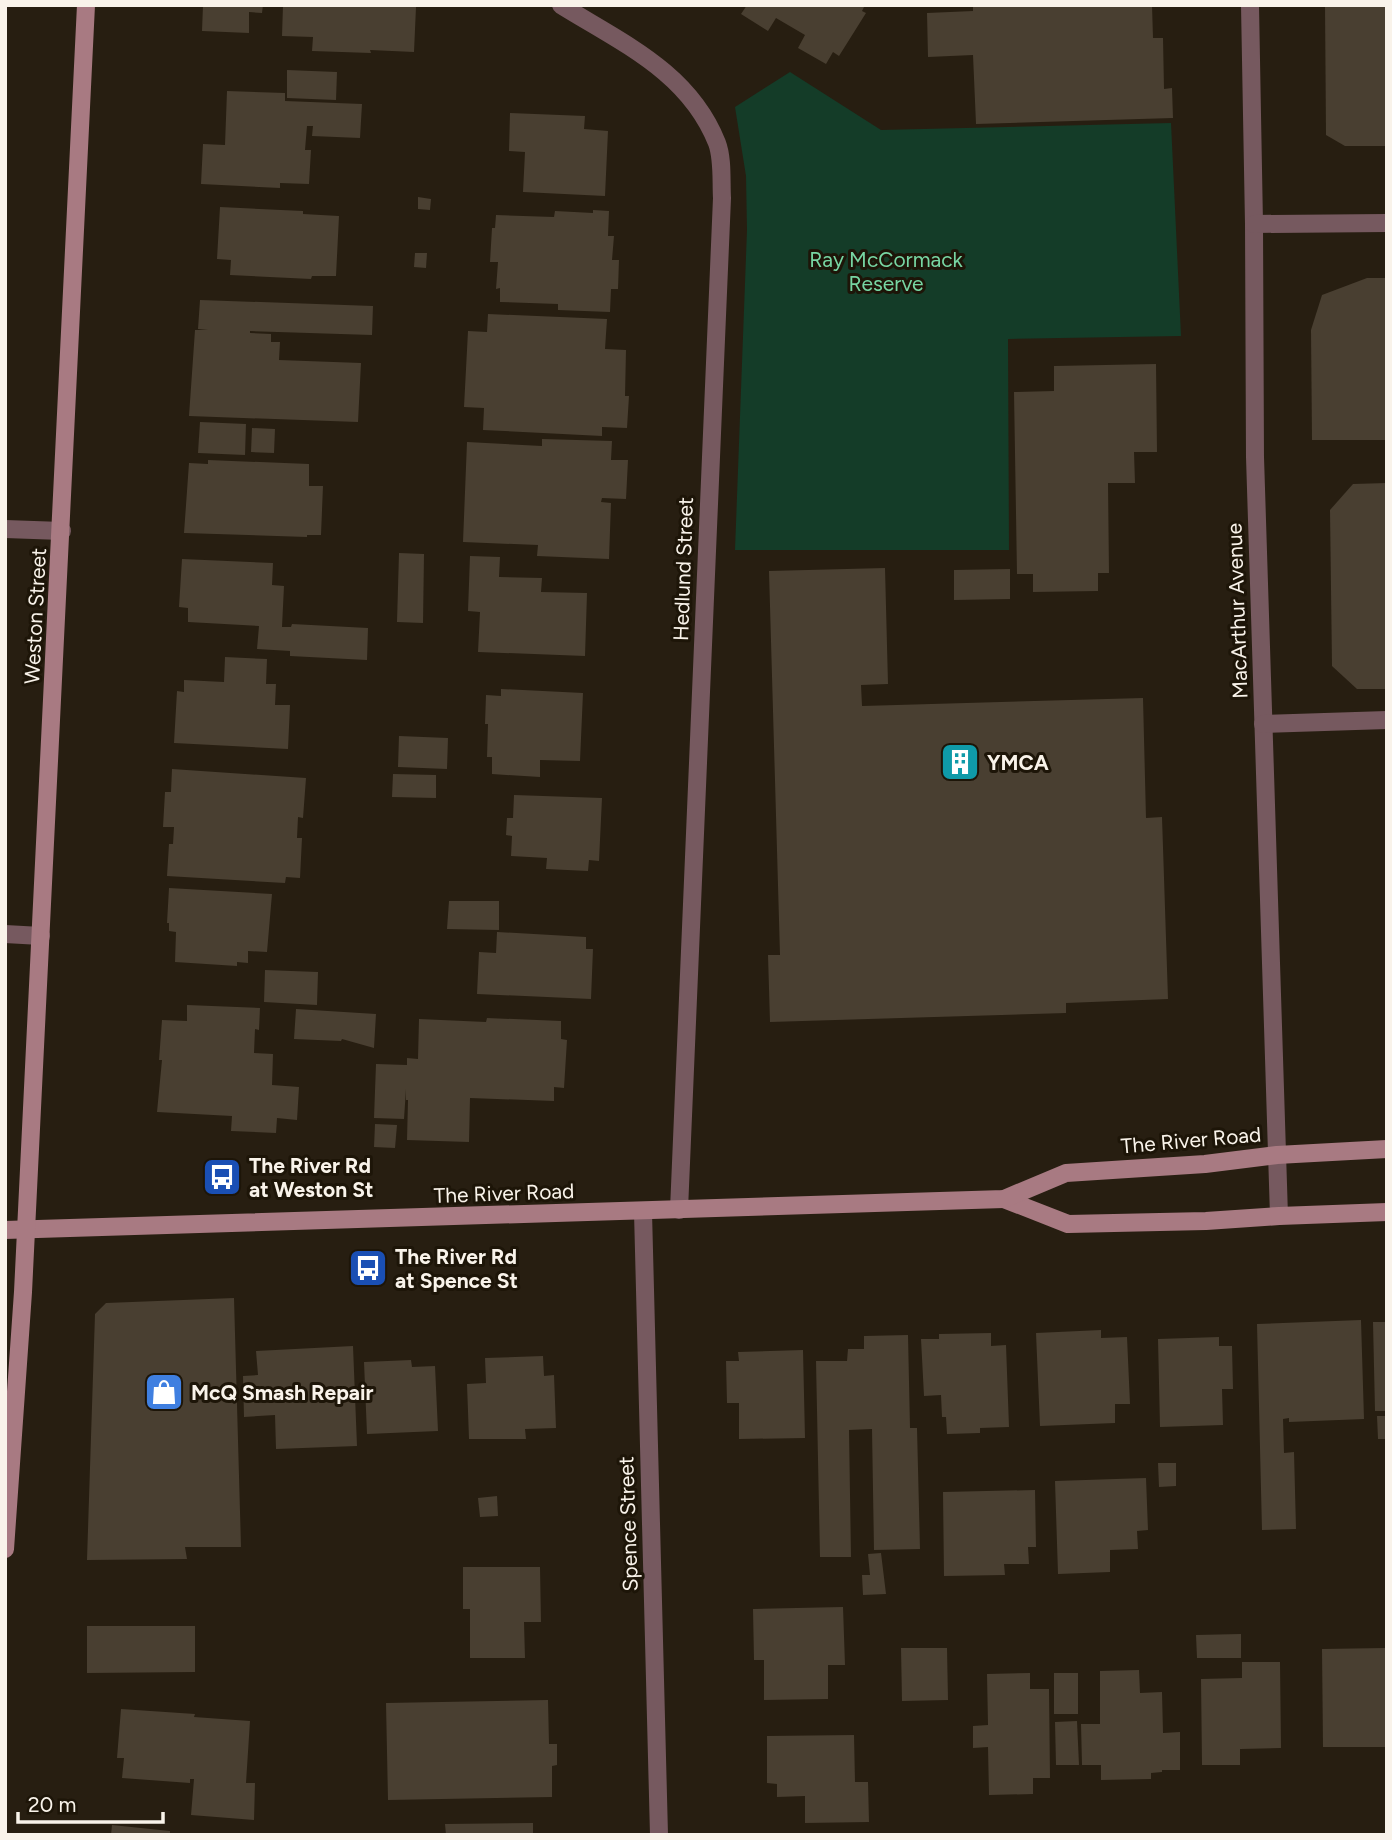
<svg xmlns="http://www.w3.org/2000/svg" width="1392" height="1840" viewBox="0 0 1392 1840" font-family="Figtree,sans-serif">
<rect width="100%" height="100%" fill="#271e11"/>
<polygon fill="#143c28" points="790,72 881,130 1171,123 1181,336 1008,339 1009,550 735,550 747,230 746,176 735,107"/>
<g fill="#493f31">
<polygon points="203,5 263,5 262,13 249,12 249,33 202,31"/>
<polygon points="283,5 416,7 414,52 370,50 371,53 312,51 313,37 282,36"/>
<polygon points="747,5 865,5 862,11 866,13 839,56 833,52 826,64 798,48 805,35 776,18 768,31 741,14"/>
<polygon points="973,5 1152,5 1153,38 1163,38 1164,89 1172,88 1173,118 976,124 973,55 928,57 927,13 973,11"/>
<polygon points="1325,5 1387,5 1387,146 1345,146 1326,135"/>
<polygon points="287,70 337,72 336,100 287,98"/>
<polygon points="227,91 285,93 285,101 362,104 360,138 312,136 313,126 307,126 305,150 311,150 309,184 280,183 280,188 201,184 203,144 225,145"/>
<polygon points="510,113 585,116 584,129 608,131 605,196 523,192 525,152 509,151"/>
<polygon points="418,197 431,199 430,210 418,209"/>
<polygon points="220,207 303,211 303,214 339,216 336,276 312,276 311,279 230,275 231,260 217,259"/>
<polygon points="593,210 609,211 608,236 614,236 612,260 619,260 618,289 611,289 610,312 558,310 558,304 500,302 500,288 496,289 498,262 490,262 492,228 495,228 496,215 554,217 555,211 593,213"/>
<polygon points="415,253 427,253 426,268 414,267"/>
<polygon points="1367,278 1387,278 1387,440 1312,440 1311,330 1322,295"/>
<polygon points="200,300 373,306 372,335 250,331 250,333 271,334 271,342 280,342 279,360 361,363 358,422 189,416 195,330 208,330 198,329"/>
<polygon points="488,314 607,319 605,349 626,350 625,396 629,396 627,428 602,427 602,436 483,430 484,408 464,407 468,331 487,332"/>
<polygon points="1156,364 1157,452 1134,452 1135,483 1108,483 1109,573 1098,573 1098,591 1033,592 1033,574 1017,574 1014,392 1054,391 1054,366"/>
<polygon points="200,422 246,424 245,455 198,453"/>
<polygon points="252,428 275,429 274,453 251,452"/>
<polygon points="542,439 612,441 611,460 628,460 626,499 602,498 601,502 611,503 609,559 537,556 538,545 463,542 467,442 542,446"/>
<polygon points="208,460 309,464 309,486 323,486 321,535 307,535 307,537 184,533 189,463 208,464"/>
<polygon points="1387,483 1387,689 1357,689 1332,666 1330,510 1353,484"/>
<polygon points="399,553 424,554 423,623 397,622"/>
<polygon points="470,556 500,557 499,577 542,578 541,592 587,593 585,656 478,652 480,612 468,611"/>
<polygon points="182,559 273,563 272,585 284,586 282,627 291,627 292,624 368,628 367,660 290,656 290,651 257,649 259,626 188,622 188,608 179,607"/>
<polygon points="885,568 888,684 861,685 862,706 1143,698 1146,818 1162,817 1168,999 1066,1003 1066,1013 770,1022 768,955 780,955 769,571"/>
<polygon points="1010,569 1010,599 954,600 954,570"/>
<polygon points="225,657 267,659 266,684 276,684 275,705 290,705 288,749 174,743 177,691 184,692 184,680 224,682"/>
<polygon points="501,689 583,693 580,761 540,760 540,777 492,774 492,757 487,757 488,724 485,724 486,695 501,696"/>
<polygon points="399,736 448,738 447,769 398,767"/>
<polygon points="172,769 306,778 303,818 298,817 297,838 302,838 300,878 286,877 285,883 167,876 169,844 173,844 174,827 163,827 165,792 171,792"/>
<polygon points="393,774 436,775 436,798 392,797"/>
<polygon points="514,795 602,798 599,861 589,860 588,871 546,869 547,858 511,856 512,836 506,835 507,818 513,818"/>
<polygon points="169,888 272,894 267,952 248,951 248,963 237,962 237,966 175,962 176,932 169,931 169,923 167,923"/>
<polygon points="449,901 499,901 499,930 447,929"/>
<polygon points="497,932 586,937 586,949 593,949 591,999 477,994 479,952 496,953"/>
<polygon points="265,970 318,972 317,1005 264,1002"/>
<polygon points="187,1005 260,1008 259,1030 255,1029 254,1053 273,1054 272,1085 299,1087 297,1120 277,1118 276,1133 231,1131 232,1116 157,1112 162,1060 159,1060 162,1020 187,1021"/>
<polygon points="296,1009 376,1014 374,1048 342,1039 341,1041 294,1039"/>
<polygon points="487,1018 561,1021 561,1039 567,1040 564,1088 554,1087 554,1101 470,1098 469,1142 407,1140 408,1100 406,1100 406,1089 404,1119 374,1118 376,1064 407,1065 407,1058 418,1059 419,1019 486,1022"/>
<polygon points="375,1124 397,1125 395,1148 374,1147"/>
<polygon points="234,1298 241,1547 185,1547 187,1559 87,1560 95,1314 106,1303"/>
<polygon points="1361,1320 1364,1419 1289,1422 1289,1418 1283,1419 1284,1453 1294,1452 1296,1529 1262,1530 1257,1324"/>
<polygon points="1373,1322 1387,1322 1387,1411 1375,1411"/>
<polygon points="1101,1330 1101,1338 1127,1337 1130,1404 1115,1404 1115,1423 1040,1426 1036,1333"/>
<polygon points="991,1333 991,1346 1006,1345 1009,1427 980,1428 980,1433 947,1434 946,1417 942,1417 941,1395 924,1396 921,1339 939,1339 939,1334"/>
<polygon points="908,1335 910,1428 917,1428 920,1549 874,1550 872,1429 849,1430 851,1557 820,1557 816,1361 847,1361 848,1349 864,1349 864,1336"/>
<polygon points="1219,1337 1219,1346 1232,1346 1233,1389 1222,1389 1223,1425 1160,1427 1158,1339"/>
<polygon points="353,1346 357,1446 276,1449 275,1415 244,1417 243,1376 258,1375 256,1351"/>
<polygon points="803,1350 805,1438 739,1439 739,1403 727,1403 726,1361 739,1361 738,1352"/>
<polygon points="543,1356 544,1376 554,1375 556,1428 525,1429 526,1439 469,1439 467,1384 486,1383 485,1358"/>
<polygon points="411,1360 412,1367 435,1366 438,1431 367,1434 364,1362"/>
<polygon points="1377,1416 1387,1416 1387,1439 1378,1439"/>
<polygon points="1158,1463 1176,1463 1176,1486 1159,1487"/>
<polygon points="1146,1478 1148,1530 1137,1531 1138,1549 1110,1550 1110,1572 1058,1574 1055,1481"/>
<polygon points="1035,1490 1036,1547 1028,1547 1029,1564 1004,1564 1005,1575 944,1576 943,1492"/>
<polygon points="497,1496 498,1516 480,1517 478,1498"/>
<polygon points="881,1553 886,1594 863,1595 862,1575 870,1575 868,1554"/>
<polygon points="463,1567 540,1567 541,1622 524,1622 525,1658 470,1658 470,1609 463,1609"/>
<polygon points="843,1607 845,1665 828,1665 828,1699 764,1700 764,1660 754,1660 753,1609"/>
<polygon points="87,1626 195,1626 195,1672 87,1673"/>
<polygon points="1241,1634 1241,1658 1197,1658 1196,1635"/>
<polygon points="901,1648 947,1648 948,1700 902,1701"/>
<polygon points="1385,1648 1387,1747 1323,1747 1322,1649"/>
<polygon points="1242,1662 1280,1662 1281,1748 1240,1749 1240,1765 1202,1765 1201,1679 1242,1678"/>
<polygon points="1139,1670 1140,1693 1162,1692 1163,1733 1180,1732 1180,1770 1162,1770 1162,1772 1151,1773 1151,1779 1101,1780 1101,1765 1082,1765 1081,1724 1100,1724 1100,1671"/>
<polygon points="1030,1673 1030,1689 1049,1689 1050,1778 1033,1778 1033,1794 989,1795 988,1747 973,1748 973,1726 988,1725 987,1674"/>
<rect x="1054" y="1673" width="24" height="41"/>
<polygon points="548,1700 549,1744 557,1744 557,1765 552,1766 552,1797 388,1800 386,1703"/>
<polygon points="121,1709 195,1714 194,1717 250,1721 246,1783 255,1783 254,1820 191,1815 194,1779 190,1779 190,1783 122,1778 124,1758 117,1758"/>
<polygon points="1077,1721 1079,1765 1056,1765 1055,1722"/>
<polygon points="854,1735 855,1782 868,1782 869,1822 805,1823 805,1796 777,1797 777,1784 767,1783 767,1736"/>
<polygon points="533,1823 533,1835 446,1835 445,1824"/>
<polygon points="112,1825 170,1831 170,1835 111,1835"/>
</g>
<g fill="none" stroke-linecap="round" stroke-linejoin="round">
<polyline stroke="#76595f" stroke-width="18" points="5,934 41,936"/>
<g stroke="#76595f" stroke-width="18">
<path d="M 561,5 C 622,43 689,72 717,143 C 723,159 721,181 722,198 L 679,1210"/>
<polyline points="1250,5 1254,224 1255,457 1279,1216"/>
<polyline points="1254,224 1387,223"/>
<polyline points="5,529 62,531"/>
<polyline points="1263,724 1387,720"/>
<polyline points="643,1212 659,1835"/>
</g>
<g stroke="#a87a82" stroke-width="18">
<polyline points="1004,1199 1068,1224 1206,1221 1279,1216 1387,1212"/>
<polyline points="5,1230 1004,1199 1066,1173 1205,1164 1277,1155 1387,1149"/>
<polyline points="5,1549 23,1292 86,5"/>
</g>
</g>
<defs>
<g id="building-square" transform="scale(2.0125)"><rect x="-9" y="-9" width="18" height="18" rx="4" fill="#0f9aa8" stroke="#1d1508"/><path d="M-4-6H4V6H1V3H-1V6H-4ZM-2.5-4.3h1.7v1.8h-1.7ZM.8-4.3h1.7v1.8H.8ZM-2.5-1h1.7V.8h-1.7ZM.8-1h1.7V.8H.8Z" fill="#fff"/></g>
<g id="bus-square" transform="scale(2.0125)"><rect x="-9" y="-9" width="18" height="18" rx="4" fill="#1a4fb4" stroke="#1d1508"/><path d="M-5-6H5V4H4V6H2V4H-2V6H-4V4H-5ZM-3.5-4V0h7V-4ZM-3.5 1.2v1.5H-2V1.2ZM2 1.2v1.5H3.5V1.2Z" fill="#fff"/></g>
<g id="shop-square" transform="scale(2.0125)"><rect x="-9" y="-9" width="18" height="18" rx="4" fill="#3f7fe0" stroke="#1d1508"/><path d="M-5-2.5h2.3a2.7 3.5 0 0 1 5.4 0H5L5.5 6h-11ZM-1.5-2.5h3a1.5 2.3 0 0 0-3 0Z" fill="#fff"/></g>
</defs>
<g fill-rule="evenodd">
<use href="#building-square" x="960" y="762"/>
<use href="#bus-square" x="222" y="1177"/>
<use href="#bus-square" x="368" y="1268"/>
<use href="#shop-square" x="164" y="1392"/>
</g>
<g text-anchor="middle" dominant-baseline="central" stroke-width="6" stroke-linejoin="round" paint-order="stroke">
<g font-size="21" fill="#77d6a3" stroke="#1d1508">
<text x="886" y="259">Ray McCormack<tspan x="886" dy="24">Reserve</tspan></text>
</g>
<g font-size="21" fill="#f9f3ea" stroke="#1d1508">
<text transform="translate(683 569) rotate(-88)">Hedlund Street</text>
<text transform="translate(1237 611) rotate(-92)">MacArthur Avenue</text>
<text transform="translate(35 616) rotate(-87)">Weston Street</text>
<text transform="translate(1191 1140) rotate(-5)">The River Road</text>
<text transform="translate(504 1193) rotate(-2)">The River Road</text>
<text transform="translate(628 1524) rotate(-92)">Spence Street</text>
</g>
<g font-size="21" font-weight="bold" fill="#f9f3ea" stroke="#1d1508" text-anchor="start">
<text x="987" y="762">YMCA</text>
<text x="249" y="1165">The River Rd<tspan x="249" dy="24">at Weston St</tspan></text>
<text x="395" y="1256">The River Rd<tspan x="395" dy="24">at Spence St</tspan></text>
<text x="191" y="1392">McQ Smash Repair</text>
</g>
</g>
<rect width="1392" height="1840" fill="none" stroke="#f9f3ea" stroke-width="14"/>
<path d="M18 1812v10h145v-10" fill="none" stroke="#f9f3ea" stroke-width="3.5"/>
<text x="28" y="1812" font-size="21" fill="#f9f3ea" stroke="#1d1508" stroke-width="5" paint-order="stroke">20 m</text>
</svg>
